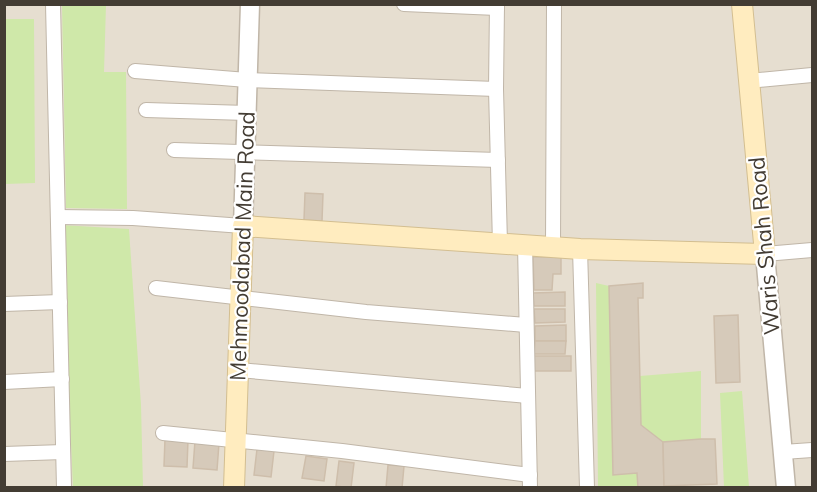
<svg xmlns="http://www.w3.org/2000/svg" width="817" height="492" viewBox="0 0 817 492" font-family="Mulish,sans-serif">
<rect width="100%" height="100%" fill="#f2ece2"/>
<polygon fill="#e6ded0" points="4,5 812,5 812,487 5,487"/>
<g fill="#cfe8a9">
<polygon points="62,5 106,5 104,72 126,72 127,209 66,208"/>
<polygon points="5,19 34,19 35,183 5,184"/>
<polygon points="61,225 129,229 141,405 143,487 73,487"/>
<polygon points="596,283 609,286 613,475 637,473 638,487 598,487"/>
<polygon points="701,371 701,439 663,442 641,425 640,376"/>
<polygon points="742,391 749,487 724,487 720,393"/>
</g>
<g fill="#d6caba" stroke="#cebeab" stroke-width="1.5">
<polygon points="305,193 323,194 322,221 304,220"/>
<polygon points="533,257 561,257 561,274 553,274 552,290 534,290"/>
<polygon points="643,283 643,298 638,298 641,425 663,442 664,488 638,488 637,473 613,475 609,286"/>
<polygon points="565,292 565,306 534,306 533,293"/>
<polygon points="534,309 565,309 565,322 535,323"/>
<polygon points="738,315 740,382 716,383 714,316"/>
<polygon points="566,325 566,341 535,341 535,326"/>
<polygon points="535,341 566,341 565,354 534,354"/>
<polygon points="534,356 571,356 571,371 533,371"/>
<polygon points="165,439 188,440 187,467 164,466"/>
<polygon points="701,439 715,439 717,484 664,486 663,442"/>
<polygon points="195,441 219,443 217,470 193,468"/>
<polygon points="257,449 274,451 271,477 254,475"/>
<polygon points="306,456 327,459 324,481 302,478"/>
<polygon points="339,461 354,463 351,488 336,486"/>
<polygon points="388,465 404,466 402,488 386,488"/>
</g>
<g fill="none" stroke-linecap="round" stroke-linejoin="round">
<g stroke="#c0b6a8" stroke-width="16">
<g id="minor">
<polyline points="53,4 64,488"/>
<polyline points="404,4 497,8"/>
<polyline points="497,4 496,89 500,244"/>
<polyline points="135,71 247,80 496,89"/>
<polyline points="749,81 812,75"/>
<polyline points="146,110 247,113"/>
<polyline points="174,150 498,160"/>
<polyline points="58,217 133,218 243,226"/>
<polyline points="525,245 530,488"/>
<polyline points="553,247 554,4"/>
<polyline points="580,249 587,488"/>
<polyline points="765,254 812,250"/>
<polyline points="156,288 366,312 526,325"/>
<polyline points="4,304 60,302"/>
<polyline points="239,370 528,396"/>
<polyline points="4,382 62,379"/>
<polyline points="163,433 342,451 530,475"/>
<polyline points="783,452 812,450"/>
<polyline points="4,454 63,452"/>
</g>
</g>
<g stroke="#c0b6a8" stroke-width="21">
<g id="tertiary">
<polyline points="243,226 250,4"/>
<polyline points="765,254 786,488"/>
</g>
</g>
<g stroke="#d3be90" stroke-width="22">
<polyline id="secondary" points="234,488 243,226 580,249 765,254 742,4"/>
</g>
<use href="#minor" stroke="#fff" stroke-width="14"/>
<use href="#tertiary" stroke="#fff" stroke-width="18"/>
<use href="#secondary" stroke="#ffecbf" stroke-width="20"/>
</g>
<g text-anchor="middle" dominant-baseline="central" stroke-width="4.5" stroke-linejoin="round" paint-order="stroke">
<g font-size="22" fill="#433c33" stroke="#fff">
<text transform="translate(242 246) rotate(-88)">Mehmoodabad Main Road</text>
<text transform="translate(764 246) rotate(-95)">Waris Shah Road</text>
</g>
</g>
<rect width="817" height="492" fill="none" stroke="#433c33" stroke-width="12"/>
</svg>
